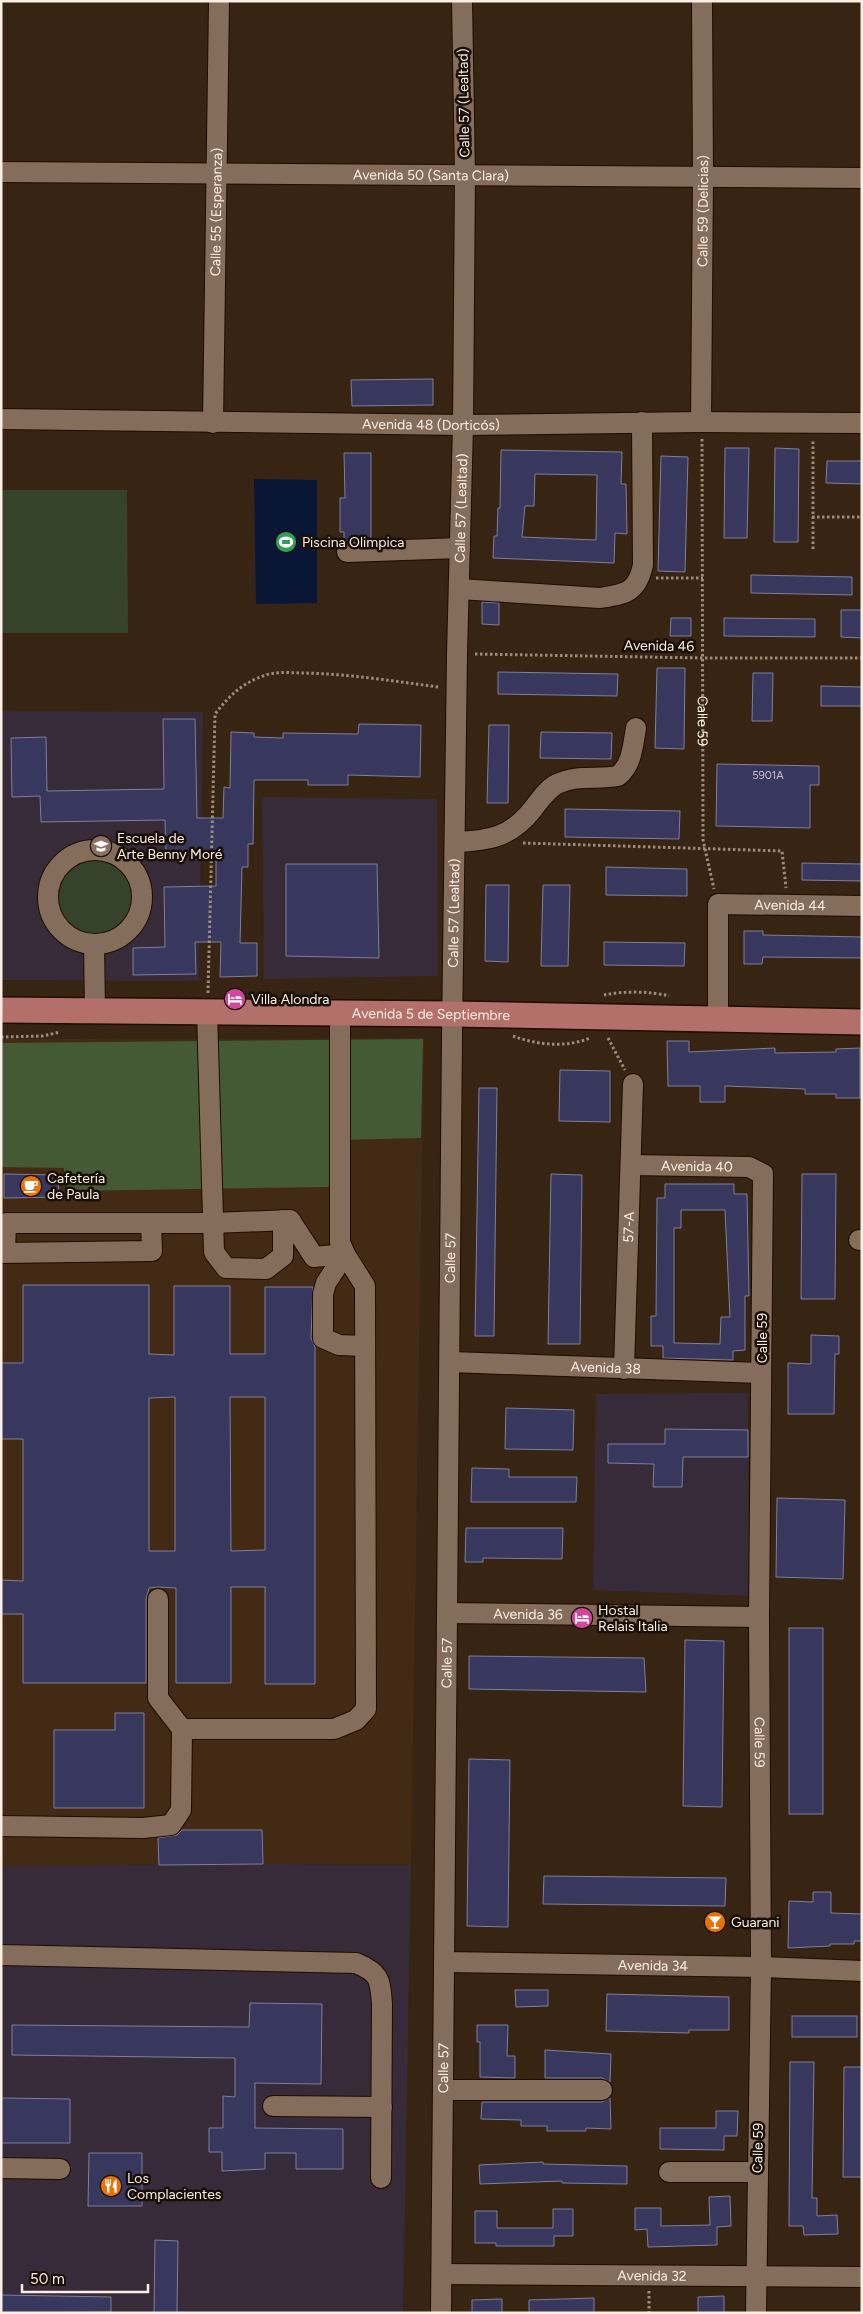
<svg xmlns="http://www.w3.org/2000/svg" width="863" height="2314" viewBox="0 0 863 2314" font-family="Figtree,sans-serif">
<rect width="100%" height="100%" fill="#372412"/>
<polygon fill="#432a14" points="424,1038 411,1865 263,1864 1,1866 1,1039"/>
<g fill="#372b39">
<polygon points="1,711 203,712 199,981 1,980"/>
<polygon points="262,797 437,799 438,976 264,979"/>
<polygon points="748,1393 749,1596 593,1590 596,1394"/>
<polygon points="263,1864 411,1865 403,2313 1,2313 1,1866"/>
</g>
<g fill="#35432b">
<polygon points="1,490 127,490 128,633 1,633"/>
<circle cx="95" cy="898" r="39"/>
</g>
<polygon fill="#445a34" points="423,1039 421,1138 337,1140 337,1183 327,1187 67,1191 64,1168 1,1167 1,1043"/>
<polygon fill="#091636" points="254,479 317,480 317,603 256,604"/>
<g fill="#38375d" stroke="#7e7f9a" fill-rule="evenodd">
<polygon points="433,379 433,405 352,406 351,380"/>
<polygon points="725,448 749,448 747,538 724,538"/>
<polygon points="775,448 799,449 798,542 774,542"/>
<path d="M 501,450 L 622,452 L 621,484 L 626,484 L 627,534 L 615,533 L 614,563 L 493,558 L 494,536 L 497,536 L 498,508 L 500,508 ZM 535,474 L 597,475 L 596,540 L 522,537 L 525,506 L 534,506 Z"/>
<polygon points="344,453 371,453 371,539 344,541 344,532 340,532 340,498 345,498"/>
<polygon points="661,456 688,457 685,572 658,571"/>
<polygon points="827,461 862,461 862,484 826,483"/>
<polygon points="751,575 852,577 852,595 751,593"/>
<polygon points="482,602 499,603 499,625 482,624"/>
<polygon points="841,610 862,610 862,638 841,637"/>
<polygon points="671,618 691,618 691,636 670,636"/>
<polygon points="724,618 815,619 815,637 724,636"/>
<polygon points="657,668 685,668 684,749 655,748"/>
<polygon points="498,672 618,674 617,696 498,694"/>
<polygon points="753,673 773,673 772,721 752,721"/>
<polygon points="821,686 862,687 862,706 821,706"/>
<polygon points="163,719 195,719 197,818 223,818 224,787 230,788 231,732 254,733 254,737 283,738 283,733 358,734 359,724 421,725 420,777 348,775 348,785 308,785 308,780 254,780 253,844 248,844 248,867 242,867 240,943 257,943 257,976 220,977 221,942 195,942 196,974 133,975 133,948 165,947 164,887 216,886 216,853 166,854 165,820 41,822 40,796 12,797 11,738 46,737 47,791 164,789"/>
<polygon points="489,725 509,725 508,803 487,803"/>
<polygon points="541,732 612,733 611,759 540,758"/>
<polygon points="717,764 819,766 819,785 810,785 810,828 716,826"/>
<polygon points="565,809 680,811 679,839 565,837"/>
<polygon points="802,863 862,864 862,881 802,880"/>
<polygon points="286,864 377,864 379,958 286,956"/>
<polygon points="606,867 687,869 687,896 606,895"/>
<polygon points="486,885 509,885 508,962 485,961"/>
<polygon points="543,885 570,885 568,966 541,966"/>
<polygon points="744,931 763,931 763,935 862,937 862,958 763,957 762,964 744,964"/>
<polygon points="604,942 685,943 684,966 604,965"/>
<polygon points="667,1041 689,1041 689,1052 775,1048 775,1053 836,1052 836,1049 860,1048 860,1098 836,1098 836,1094 805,1094 805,1089 725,1086 725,1102 700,1102 700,1086 668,1086"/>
<polygon points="560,1070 610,1071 610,1122 559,1121"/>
<polygon points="479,1088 497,1088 494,1336 475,1336"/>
<polygon points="4,1174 58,1175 59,1197 4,1198"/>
<polygon points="551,1174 582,1175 580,1344 548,1344"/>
<polygon points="802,1174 836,1174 835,1299 801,1299"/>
<path d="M 665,1184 L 734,1184 L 734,1194 L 747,1194 L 749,1296 L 745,1296 L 745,1350 L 733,1351 L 733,1360 L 663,1358 L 663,1346 L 651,1346 L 651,1316 L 656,1316 L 657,1198 L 665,1198 ZM 681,1210 L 725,1210 L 730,1317 L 721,1317 L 720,1344 L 674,1343 L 674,1228 L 681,1228 Z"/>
<path d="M 23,1285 L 149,1285 L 149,1354 L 174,1355 L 174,1286 L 230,1286 L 230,1354 L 265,1354 L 265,1287 L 313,1287 L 311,1338 L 315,1347 L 315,1684 L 265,1684 L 265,1587 L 231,1587 L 231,1683 L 176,1683 L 176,1588 L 158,1587 L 149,1588 L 146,1599 L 146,1683 L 23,1683 L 23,1614 L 1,1614 L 1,1580 L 23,1581 L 23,1439 L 1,1439 L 1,1363 L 23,1363 ZM 175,1397 L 175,1551 L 149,1551 L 149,1398 ZM 230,1397 L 265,1397 L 265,1550 L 231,1551 Z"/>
<polygon points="811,1335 839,1336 839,1354 835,1354 834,1414 788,1414 788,1363 811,1364"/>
<polygon points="506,1408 574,1410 573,1450 505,1449"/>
<polygon points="665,1429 748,1430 748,1457 683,1457 682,1487 653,1487 654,1464 608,1463 608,1444 665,1444"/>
<polygon points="472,1468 509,1469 509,1477 577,1477 576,1502 471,1502"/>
<polygon points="777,1498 845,1500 843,1579 776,1577"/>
<polygon points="466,1528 563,1528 562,1559 483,1558 483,1562 465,1562"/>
<rect x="789" y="1628" width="34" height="186"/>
<polygon points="685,1640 724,1641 722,1807 683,1806"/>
<polygon points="469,1656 644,1658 646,1692 469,1689"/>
<polygon points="115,1713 144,1713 144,1808 54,1808 54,1730 115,1730"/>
<polygon points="469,1759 510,1760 508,1927 467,1926"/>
<polygon points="182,1830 262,1830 263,1864 159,1865 158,1838 177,1835"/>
<polygon points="544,1876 726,1878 725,1906 543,1904"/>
<polygon points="813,1892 831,1892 831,1913 862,1914 862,1941 854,1941 854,1944 830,1944 830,1946 788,1948 789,1901 813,1902"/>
<polygon points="515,1990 548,1990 548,2006 516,2007"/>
<polygon points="607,1994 729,1997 729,2030 689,2030 689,2033 606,2031"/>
<polygon points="250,2003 322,2004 321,2084 255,2083 255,2128 343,2129 343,2169 296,2169 296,2153 265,2153 265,2169 222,2171 222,2152 209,2152 209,2128 223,2128 223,2096 235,2097 235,2058 12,2055 12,2025 249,2027"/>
<rect x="792" y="2016" width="65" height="21"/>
<polygon points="477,2025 508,2025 507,2056 515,2056 515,2078 480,2077 480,2042 477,2042"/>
<polygon points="545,2050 611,2054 610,2082 602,2078 545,2078"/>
<polygon points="790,2062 814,2062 812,2198 817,2198 817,2216 837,2215 838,2234 804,2235 803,2226 789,2226"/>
<polygon points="844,2067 862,2067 862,2177 843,2177"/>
<polygon points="1,2098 70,2099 70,2143 1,2143"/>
<polygon points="610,2098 611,2129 586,2128 586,2131 547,2131 547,2126 521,2126 521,2120 481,2119 482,2102 602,2102"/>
<polygon points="716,2111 738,2111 737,2136 724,2136 724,2150 660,2149 660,2128 716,2128"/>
<polygon points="89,2153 142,2153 142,2206 88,2206"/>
<polygon points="543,2162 543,2164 627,2166 627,2184 562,2183 562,2181 480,2184 479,2165"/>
<polygon points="730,2196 731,2226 717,2227 717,2245 648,2247 647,2229 635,2230 635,2208 661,2208 661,2226 710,2225 709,2197"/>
<polygon points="553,2209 573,2209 573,2236 554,2236 554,2246 496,2246 496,2243 475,2243 475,2211 497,2211 497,2228 553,2228"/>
<polygon points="155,2240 178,2241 177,2313 154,2313"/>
<polygon points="1,2295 111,2297 111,2312 1,2313"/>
<polygon points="724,2296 724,2313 698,2313 698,2297"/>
<polygon points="594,2298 594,2313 529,2313 529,2300"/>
<polygon points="502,2299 502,2313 472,2313 472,2300"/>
</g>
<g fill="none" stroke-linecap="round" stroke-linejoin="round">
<g stroke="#1e0c00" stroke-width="22">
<g id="minor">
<path id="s2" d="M 1,172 L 862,178"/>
<path id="s3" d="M 1,419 L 463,425 L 701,422 L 862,423"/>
<path id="s4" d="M 701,422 L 703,176 L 702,1"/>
<path id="s5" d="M 213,423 L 219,1"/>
<polyline points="347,552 460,548"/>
<path d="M 459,589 L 600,598 C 625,594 637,593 643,565 L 642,422"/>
<path d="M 455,842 C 489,841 511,837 533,809 C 540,800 547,789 557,784 C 577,774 598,780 618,776 C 632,765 633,745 636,728"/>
<circle cx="95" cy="897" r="47"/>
<polyline points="94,944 95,1011"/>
<polyline points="207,1011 214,1252 226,1268 266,1269 283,1256 283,1220"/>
<path id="s6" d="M 718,1020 L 718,904 L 862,906"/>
<path id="s7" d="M 631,1165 L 749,1167 L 763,1174 L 759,1617 L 761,1967 L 756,2313"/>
<polyline points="859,1240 862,1240"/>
<polyline points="1,1253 152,1251 151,1223"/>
<polyline points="5,1253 6,1223 212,1223 290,1220 314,1257 345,1254"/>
<polyline points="345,1254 326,1283 323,1294 323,1338 339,1345 365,1346"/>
<path id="s8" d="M 450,1362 L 761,1373"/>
<path id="s9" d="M 624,1369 L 633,1084"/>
<path id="s10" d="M 447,1613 L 759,1617"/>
<polyline points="182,1729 334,1729 356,1720 366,1709 365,1286 345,1254 340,1242 340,1013"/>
<polyline points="1,1826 143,1828 171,1825 181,1810 182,1729 158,1698 158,1599"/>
<path d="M 1,1955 L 356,1963 C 380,1973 380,1979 382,2004 L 381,2178"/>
<path id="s11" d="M 444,1962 L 761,1967 L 862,1971"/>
<polyline points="443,2090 602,2090"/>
<polyline points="273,2106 382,2107"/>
<polyline points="1,2168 60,2169"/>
<polyline points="669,2172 757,2172"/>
<path id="s12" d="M 442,2274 L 862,2277"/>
<path id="s13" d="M 441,2313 L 452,1034 L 457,654 L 463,425 L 465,175 L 462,1"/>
</g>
</g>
<g stroke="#1e0c00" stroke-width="28">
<g id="major">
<path id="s14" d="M 1,1010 L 453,1014 L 862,1022"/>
</g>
</g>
<g stroke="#9c8c7e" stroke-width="3" stroke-dasharray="2.5 2.5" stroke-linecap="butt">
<path id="s1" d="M 702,439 L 703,840 L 714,889"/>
<polyline points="812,517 862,517"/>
<polyline points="813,549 813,439"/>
<polyline points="656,578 703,578"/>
<polyline points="475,654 703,658 862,658"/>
<polyline points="523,843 782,851 786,888"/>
<path d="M 208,993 L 215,714 C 229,696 243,682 266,675 C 278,671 292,673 304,673 C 349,674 394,681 438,687"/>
<path d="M 604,995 C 623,991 650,991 669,996"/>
<path d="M 513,1036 C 537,1045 566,1048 590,1038"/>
<polyline points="1,1037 43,1036 60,1032"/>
<polyline points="608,1038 625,1070"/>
<polyline points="649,2291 649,2313"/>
</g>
<use href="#minor" stroke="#846d5a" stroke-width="20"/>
<use href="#major" stroke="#b36f69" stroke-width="25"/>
</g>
<defs>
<g id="stadium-disc" transform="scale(1.125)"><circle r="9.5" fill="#2e9e5b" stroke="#180f08"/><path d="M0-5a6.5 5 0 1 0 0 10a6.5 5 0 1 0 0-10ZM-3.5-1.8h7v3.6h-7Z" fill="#fff"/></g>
<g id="school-disc" transform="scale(1.125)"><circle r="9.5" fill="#8d6e63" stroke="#180f08"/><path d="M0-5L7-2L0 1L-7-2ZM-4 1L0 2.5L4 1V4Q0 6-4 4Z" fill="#fff"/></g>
<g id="hotel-disc" transform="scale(1.125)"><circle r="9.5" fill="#d1479c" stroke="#180f08"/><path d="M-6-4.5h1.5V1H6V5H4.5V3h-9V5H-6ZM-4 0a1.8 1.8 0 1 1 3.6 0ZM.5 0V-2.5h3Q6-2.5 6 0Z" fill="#fff"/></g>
<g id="cafe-disc" transform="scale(1.125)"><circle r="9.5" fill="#e8710a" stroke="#180f08"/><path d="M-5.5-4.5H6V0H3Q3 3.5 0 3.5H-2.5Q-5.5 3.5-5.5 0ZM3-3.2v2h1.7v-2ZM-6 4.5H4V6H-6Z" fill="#fff"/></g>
<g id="bar-disc" transform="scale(1.125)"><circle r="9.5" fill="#e8710a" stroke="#180f08"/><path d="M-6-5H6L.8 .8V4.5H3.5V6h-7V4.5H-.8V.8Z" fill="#fff"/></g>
<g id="restaurant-disc" transform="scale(1.125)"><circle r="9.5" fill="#e8710a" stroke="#180f08"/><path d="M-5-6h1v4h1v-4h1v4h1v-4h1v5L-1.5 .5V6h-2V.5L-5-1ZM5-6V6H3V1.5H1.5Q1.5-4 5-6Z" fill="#fff"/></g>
</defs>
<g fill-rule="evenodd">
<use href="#stadium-disc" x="286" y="542"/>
<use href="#school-disc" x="101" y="846"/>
<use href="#hotel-disc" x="235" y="999"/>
<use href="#cafe-disc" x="31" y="1186"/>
<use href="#hotel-disc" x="582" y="1618"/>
<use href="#bar-disc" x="715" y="1922"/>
<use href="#restaurant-disc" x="111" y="2186"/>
</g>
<g text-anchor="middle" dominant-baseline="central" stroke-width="5" stroke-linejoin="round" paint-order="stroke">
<g font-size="11" fill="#cac0c2">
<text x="768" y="775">5901A</text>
</g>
<g font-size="14" fill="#fbeee3" stroke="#180f08">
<text transform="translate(464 103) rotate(-91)">Calle 57 (Lealtad)</text>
<text stroke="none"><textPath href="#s2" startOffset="430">Avenida 50 (Santa Clara)</textPath></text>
<text stroke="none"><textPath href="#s4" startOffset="211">Calle 59 (Delicias)</textPath></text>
<text stroke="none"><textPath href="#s5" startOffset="211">Calle 55 (Esperanza)</textPath></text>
<text stroke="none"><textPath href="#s3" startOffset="430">Avenida 48 (Dorticós)</textPath></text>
<text stroke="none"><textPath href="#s13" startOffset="1805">Calle 57 (Lealtad)</textPath></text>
<text transform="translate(659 646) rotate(1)">Avenida 46</text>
<text stroke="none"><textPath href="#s1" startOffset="282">Calle 59</textPath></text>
<text stroke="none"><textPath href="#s6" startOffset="188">Avenida 44</textPath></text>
<text stroke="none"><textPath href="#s13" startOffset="1400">Calle 57 (Lealtad)</textPath></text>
<text stroke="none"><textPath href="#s14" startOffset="430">Avenida 5 de Septiembre</textPath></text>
<text stroke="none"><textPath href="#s7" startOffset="66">Avenida 40</textPath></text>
<text stroke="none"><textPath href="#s9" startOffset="142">57-A</textPath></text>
<text stroke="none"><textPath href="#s13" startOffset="1055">Calle 57</textPath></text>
<text transform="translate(762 1338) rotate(-90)">Calle 59</text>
<text stroke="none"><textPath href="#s8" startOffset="156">Avenida 38</textPath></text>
<text stroke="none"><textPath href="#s10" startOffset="81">Avenida 36</textPath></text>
<text stroke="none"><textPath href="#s13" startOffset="650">Calle 57</textPath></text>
<text stroke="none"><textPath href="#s7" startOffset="702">Calle 59</textPath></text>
<text stroke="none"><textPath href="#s11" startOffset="209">Avenida 34</textPath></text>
<text stroke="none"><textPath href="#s13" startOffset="245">Calle 57</textPath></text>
<text transform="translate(758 2148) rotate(-89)">Calle 59</text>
<text stroke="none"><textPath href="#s12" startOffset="210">Avenida 32</textPath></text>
</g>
<g font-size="14" fill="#fbeee3" stroke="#180f08" text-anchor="start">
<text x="302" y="542">Piscina Olimpica</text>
<text x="117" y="838">Escuela de<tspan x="117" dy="16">Arte Benny Moré</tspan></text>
<text x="251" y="999">Villa Alondra</text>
<text x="47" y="1178">Cafetería<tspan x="47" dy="16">de Paula</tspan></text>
<text x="598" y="1610">Hostal<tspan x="598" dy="16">Relais Italia</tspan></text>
<text x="731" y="1922">Guarani</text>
<text x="127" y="2178">Los<tspan x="127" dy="16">Complacientes</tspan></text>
</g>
</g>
<rect width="863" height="2314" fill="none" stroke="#fbeee3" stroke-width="5"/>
<path d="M22 2284v8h126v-8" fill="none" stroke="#fbeee3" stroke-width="2.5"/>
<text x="30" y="2284" font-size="15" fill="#fbeee3" stroke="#180f08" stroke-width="4" paint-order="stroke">50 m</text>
</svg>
